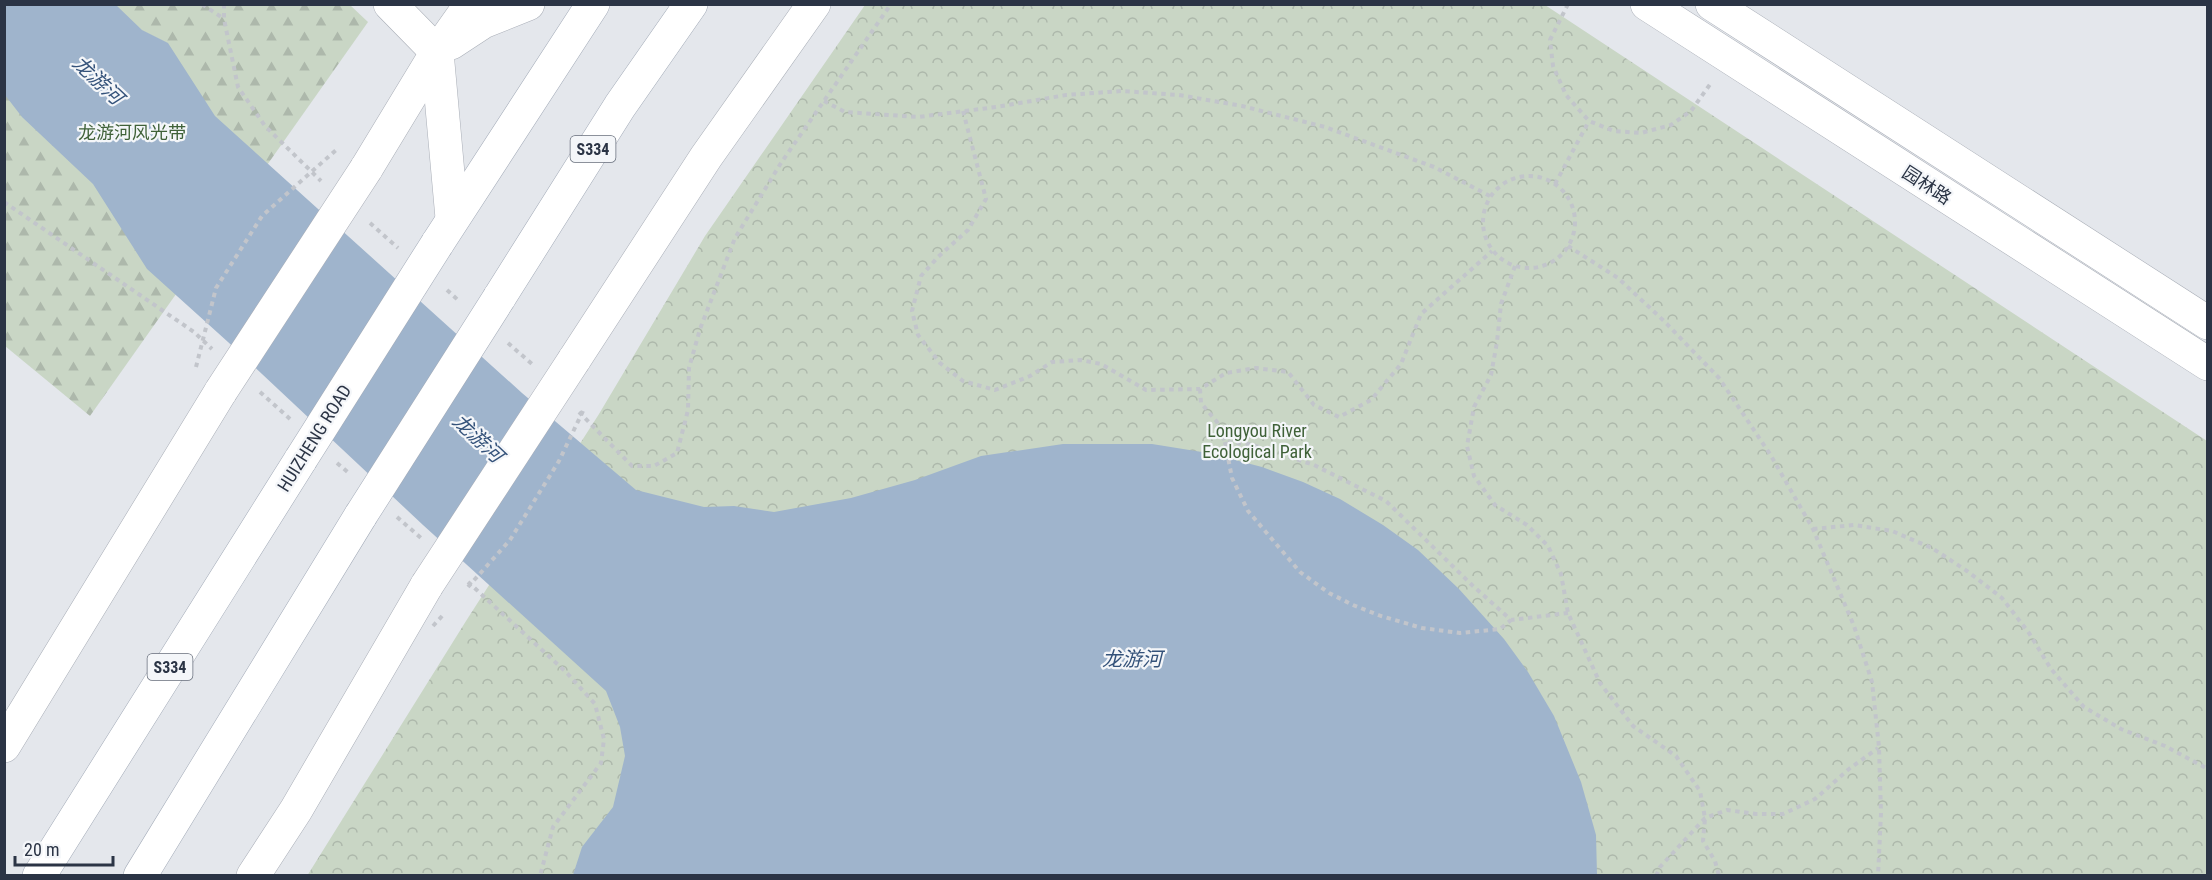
<svg xmlns="http://www.w3.org/2000/svg" width="2212" height="880" viewBox="0 0 2212 880" font-family="'Roboto Condensed','Noto Sans SC',sans-serif">
<defs>
<pattern id="forest-firs" width="22" height="20" patternUnits="userSpaceOnUse" patternTransform="scale(1.5)"><rect width="22" height="20" fill="#c9d6c5"/><path d="M5 1l3.5 6h-7zM16 11l3.5 6h-7z" fill="#adb8ab"/></pattern>
<pattern id="park-crowns" width="20" height="18" patternUnits="userSpaceOnUse" patternTransform="scale(1.5)"><rect width="20" height="18" fill="#c9d6c5"/><path d="M2 6a3 3 0 1 1 6 0M12 15a3 3 0 1 1 6 0" fill="none" stroke="#adb8ab"/></pattern>
</defs>
<rect width="100%" height="100%" fill="#e4e7ec"/>
<polygon fill="url(#forest-firs)" points="4,5 350,5 368,22 90,416 5,346"/>
<polygon fill="url(#park-crowns)" points="865,5 1545,5 2207,441 2207,875 307,876 466,621 599,414 705,236"/>
<polygon fill="#9fb4cc" points="5,5 116,5 142,30 168,43 215,116 522,393 636,490 704,507 734,506 774,512 851,498 915,480 981,456 1063,444 1152,444 1208,453 1262,467 1303,482 1340,499 1383,525 1418,550 1459,589 1504,639 1528,672 1554,716 1581,782 1596,835 1597,875 573,875 582,847 613,807 625,756 620,727 606,691 423,525 228,342 147,269 93,184 22,117 5,95"/>
<g fill="none" stroke-linecap="round" stroke-linejoin="round">
<g stroke="#a9aeb7" stroke-width="34">
<g id="secondary">
<polyline points="390,4 437,52"/>
<polyline points="1647,4 2208,364"/>
<polyline points="1712,4 2208,323"/>
<polyline points="451,43 483,22 528,4"/>
<polyline points="437,52 452,218"/>
<polyline points="366,169 437,52 471,4"/>
<polyline points="574,360 706,157 814,4"/>
<polyline points="4,746 221,391"/>
<polyline points="253,876 296,810 427,585"/>
</g>
</g>
<g stroke="#a3abb8" stroke-width="34">
<g id="primary">
<polyline points="437,244 593,4"/>
<polyline points="499,298 620,106 691,4"/>
<polyline points="39,876 301,459"/>
<polyline points="140,876 361,515"/>
</g>
</g>
<g stroke="#c2c5cb" stroke-width="4" stroke-dasharray="4.5 4.5" stroke-linecap="butt">
<polyline points="202,4 224,19"/>
<polyline points="224,4 224,19 238,87 265,126 321,181"/>
<polyline points="1568,4 1550,40 1553,66 1566,95 1589,121 1614,131 1641,133 1671,125 1691,111 1711,83"/>
<polyline points="824,101 845,112 918,117 996,107 1066,95 1122,91 1179,95 1242,106 1325,127 1434,167 1490,196"/>
<polyline points="963,111 986,199 968,230 938,257 921,276 912,311 918,335 940,363 963,381 995,390 1030,376 1052,362 1081,360 1101,364 1146,390 1200,389 1226,373 1256,368 1288,372 1314,405 1339,417 1371,400 1401,364 1421,314 1492,251"/>
<circle cx="1529" cy="222" r="46"/>
<polyline points="1555,184 1589,121"/>
<polyline points="4,202 194,332 212,349"/>
<polyline points="370,223 398,248"/>
<polyline points="1568,246 1618,278 1664,321 1719,378 1770,454 1813,529 1854,626 1872,682 1879,747 1881,813 1878,876"/>
<polyline points="1515,266 1501,304 1497,342 1491,375 1474,407 1467,446 1474,476 1495,505 1527,525 1548,546 1561,574 1568,613 1600,683 1633,726 1676,756 1700,791 1705,818 1703,841 1715,861 1719,876"/>
<polyline points="447,290 459,301"/>
<polyline points="508,343 532,364"/>
<polyline points="1200,389 1201,403 1217,422 1225,442 1250,444 1314,465 1386,501 1473,586 1511,620 1568,613"/>
<polyline points="260,392 290,419"/>
<polyline points="579,412 632,466 654,466 677,453 688,410 689,368 700,329 735,238 781,163 891,4"/>
<polyline points="1225,442 1232,478 1248,511 1300,572 1329,593 1353,605 1381,616 1422,628 1460,633 1500,629 1511,620"/>
<polyline points="337,463 350,474"/>
<polyline points="397,517 421,538"/>
<polyline points="1813,529 1854,525 1892,531 1932,548 1967,571 2002,598 2029,633 2051,669 2084,707 2121,729 2165,746 2208,769"/>
<polyline points="468,582 566,672 595,704 604,739 601,763 553,827 540,876"/>
<polyline points="1656,876 1660,867 1705,818 1727,810 1756,814 1783,814 1815,799 1849,769 1878,748"/>
</g>
<use href="#secondary" stroke="#fff" stroke-width="33"/>
<use href="#primary" stroke="#fff" stroke-width="33"/>
<g stroke="#a9aeb7" stroke-width="34" stroke-linecap="butt">
<g id="secondary-bridge">
<polyline points="221,391 366,169"/>
<polyline points="427,585 574,360"/>
</g>
</g>
<g stroke="#a3abb8" stroke-width="34" stroke-linecap="butt">
<g id="primary-bridge">
<polyline points="301,459 437,244"/>
<polyline points="361,515 499,298"/>
</g>
</g>
<g stroke="#c2c5cb" stroke-width="4" stroke-dasharray="4.5 4.5" stroke-linecap="butt">
<polyline points="196,367 216,288 262,216 336,150"/>
<polyline points="468,587 510,540 559,461 583,411"/>
<polyline points="433,626 443,615"/>
</g>
<use href="#secondary-bridge" stroke="#fff" stroke-width="33"/>
<use href="#primary-bridge" stroke="#fff" stroke-width="33"/>
</g>
<g text-anchor="middle" dominant-baseline="central" stroke-width="4.5" stroke-linejoin="round" paint-order="stroke">
<g fill="#f4f6f9" stroke="#676e7b" stroke-width="1.5">
<rect x="570.5" y="136" width="45" height="26" rx="4.5"/>
<rect x="147.5" y="654" width="45" height="26" rx="4.5"/>
</g>
<g font-size="16" font-weight="bold" fill="#2b3445">
<text x="593" y="149">S334</text>
<text x="170" y="667">S334</text>
</g>
<g font-size="18" fill="#3f6138" stroke="#f4f6f9">
<text x="132" y="132">龙游河风光带</text>
<text x="1257" y="430">Longyou River<tspan x="1257" dy="21">Ecological Park</tspan></text>
</g>
<g font-size="18" fill="#2b3445" stroke="#f4f6f9">
<text transform="translate(1927 185) rotate(33)">园林路</text>
<text transform="translate(314 438) rotate(-58)">HUIZHENG ROAD</text>
</g>
<g font-size="20" font-style="italic" fill="#34527a" stroke="#f4f6f9">
<text transform="translate(98 80) rotate(43)">龙游河</text>
<text transform="translate(478 438) rotate(43)">龙游河</text>
<text x="1132" y="659">龙游河</text>
</g>
</g>
<rect width="2212" height="880" fill="none" stroke="#2b3445" stroke-width="12"/>
<path d="M15 856v9h98v-9" fill="none" stroke="#2b3445" stroke-width="3"/>
<text x="24" y="856" font-size="18" fill="#2b3445" stroke="#f4f6f9" stroke-width="4.5" paint-order="stroke">20 m</text>
</svg>
